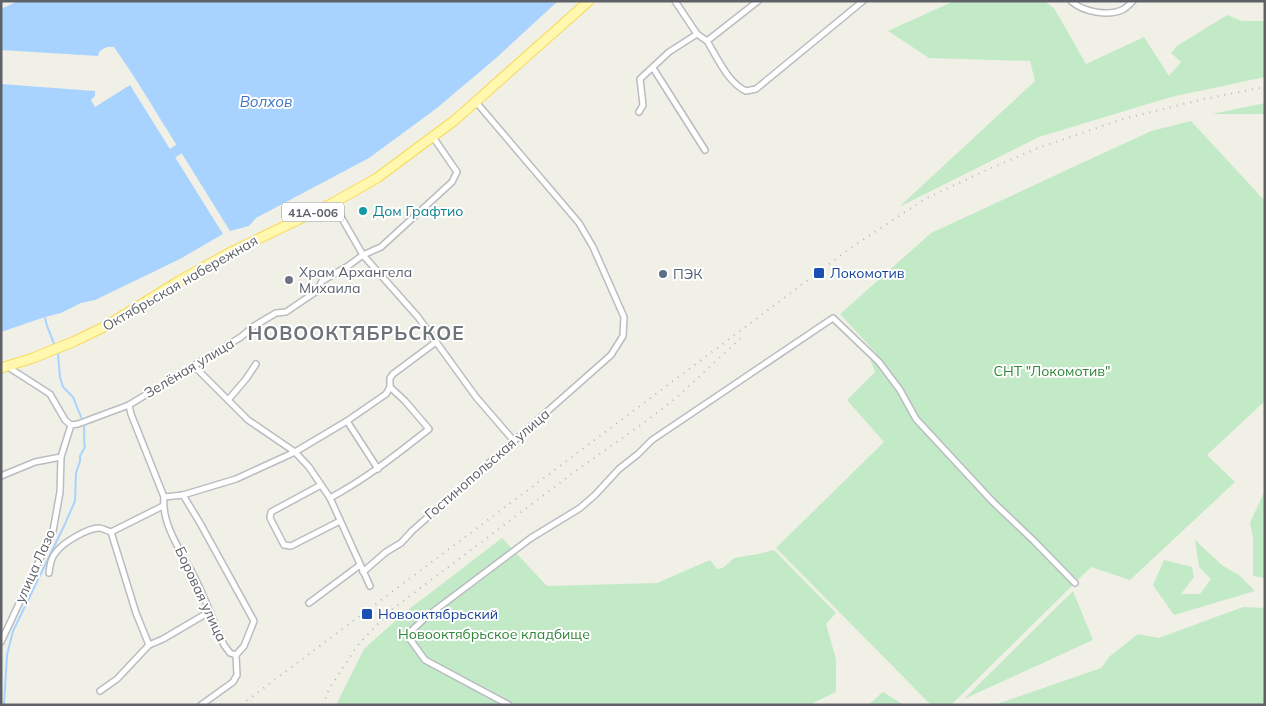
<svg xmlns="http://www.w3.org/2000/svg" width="1266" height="706" viewBox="0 0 1266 706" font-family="Mulish,sans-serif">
<rect width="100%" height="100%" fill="#f1f0e7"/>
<g fill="#c3eac6">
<polygon points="954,1 1044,1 1054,8 1086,64 1144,37 1169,76 1181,62 1171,53 1177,46 1227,15 1242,21 1265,21 1265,77 1171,97 1039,137 899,207 1035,81 1030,61 929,58 888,31"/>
<polygon points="1265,103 1265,114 1212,114"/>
<polygon points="1191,121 1265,201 1265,401 1207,455 1235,482 1130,580 1091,567 951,705 931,705 776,548 884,442 847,400 875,372 870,359 876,353 840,314 931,233 1151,131"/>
<polygon points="1265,490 1265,578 1253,576 1253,538 1250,523"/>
<polygon points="502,538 547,586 657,583 710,560 717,569 723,568 734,558 758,554 774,550 836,613 826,624 836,659 836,692 809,705 336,705 364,649 404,613"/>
<polygon points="1195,540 1223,566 1239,575 1255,591 1174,615 1153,585 1164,560 1192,567 1194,577 1181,594 1200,594 1211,579 1199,567"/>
<polygon points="1073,591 1093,640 964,699"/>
<polygon points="1243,607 1265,608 1265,705 994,705 1101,668 1110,656 1138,634 1159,638"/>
<polygon points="883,692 904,705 868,705"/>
</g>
<g fill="#a9d3ff">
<path d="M 18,1 L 558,1 L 495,59 L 437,108 L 369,158 L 256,218 L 249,226 L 230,231 L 133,75 L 114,47 C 108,46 103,48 99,52 L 98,56 L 1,50 L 1,9 Z"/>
<polygon points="1,84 95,91 95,96 91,100 95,107 130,85 223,234 180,259 95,300 81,303 61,313 45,317 1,332"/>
</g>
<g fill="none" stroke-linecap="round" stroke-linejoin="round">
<g stroke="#a9d3ff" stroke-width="2">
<path d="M 45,317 C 46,327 51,334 54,344"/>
<polyline points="58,354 60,377 63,387 73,397 81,417"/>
<path d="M 4,705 L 7,655 L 13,631 L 65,524 L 75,501 L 76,473 L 80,461 L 80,456 L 85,447 C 83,440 85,434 84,427"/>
</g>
<polyline stroke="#a9d3ff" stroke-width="10" points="162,160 190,142"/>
<g stroke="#b9bcc1" stroke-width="8">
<g id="minor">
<polyline points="675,1 697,34"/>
<path d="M 1071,1 C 1083,12 1109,17 1124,9 C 1127,7 1130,4 1133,1"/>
<path d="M 707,41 C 717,57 728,83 746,91 L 756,89 L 863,1"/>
<polyline points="653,68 705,150"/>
<polyline points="639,112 643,105 640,79 669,52 697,34 707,41 758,1"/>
<polyline points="333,203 363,255 418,317 476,397 514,441"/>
<polyline points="194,366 248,420 295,452 309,467 330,498 370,586"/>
<polyline points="8,367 50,394 65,420 71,425"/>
<polyline points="228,400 246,379 256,364"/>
<path d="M 129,405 L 131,414 L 164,497 C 161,525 183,554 195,578 C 206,600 214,623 224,645 L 230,653 L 236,655"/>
<polyline points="347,421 378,469"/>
<polyline points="1,476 35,462 61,457 71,425 78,424 129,405 241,337 254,326 276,313 286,312 317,291 322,281 348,266 363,255 381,247 452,182 457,172 433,137"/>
<polyline points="321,485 271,512 270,518 284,545 291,546 340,521"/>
<polyline points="183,495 200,523 254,621 244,646 236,655"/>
<polyline points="164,497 183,495 236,479 295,452 347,421 386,394 390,387 390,378 393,374 436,342"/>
<path d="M 330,498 C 366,479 397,454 429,429 L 405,401 L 390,387"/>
<polyline points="111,532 163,506"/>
<polyline points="363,572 386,552 401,543 412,531 611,355 623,336 624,317 593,247 579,223 476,102"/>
<path d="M 49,573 C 50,565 51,557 57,551 C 64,542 88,528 99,528 C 103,528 107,531 111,532 L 136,613 L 149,645"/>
<polyline points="309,603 360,565"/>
<polyline points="1,642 53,531 60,492 61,457"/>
<polyline points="100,691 117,679 149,645 163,639 209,612"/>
<polyline points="201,705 233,682 237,675 236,655"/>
<polyline points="509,705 425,660 407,635 426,617 531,538 580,508 595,495 619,469 638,454 652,440 833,318 879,362 900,390 916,419 993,502 1034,541 1075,583"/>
</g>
</g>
<g stroke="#f9d958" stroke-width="11">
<polyline id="primary" points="1,368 33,358 75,341 106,326 179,281 231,252 333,203 377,178 455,120 589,1"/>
</g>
<use href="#minor" stroke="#fff" stroke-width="5"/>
<use href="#primary" stroke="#fff8ae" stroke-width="9"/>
<g stroke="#b8b9b9" stroke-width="2" stroke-dasharray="1 6" stroke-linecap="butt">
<polyline points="241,705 852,247 925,199 980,173 1038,148 1123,119 1204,99 1265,87"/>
<polyline points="323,705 329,689 357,646 390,611 573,473 649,419 676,398 742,337"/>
</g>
</g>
<circle fill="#0f9aa8" stroke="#fff" stroke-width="2" cx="363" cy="211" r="5"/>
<g fill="#1a4fb4" stroke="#fff" stroke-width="2">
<rect x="813" y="267" width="12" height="12" rx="2.5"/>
<rect x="361" y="608" width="12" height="12" rx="2.5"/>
</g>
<circle fill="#5c6f8a" stroke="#fff" stroke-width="2" cx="663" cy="274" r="5"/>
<circle fill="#6b7280" stroke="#fff" stroke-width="2" cx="289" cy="280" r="5"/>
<g text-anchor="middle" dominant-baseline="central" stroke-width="4" stroke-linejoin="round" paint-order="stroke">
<rect fill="#fff" stroke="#8e9195" stroke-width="1" x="282" y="202.5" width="62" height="19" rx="4"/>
<g font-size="12" font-weight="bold" fill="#5e6268">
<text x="313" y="212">41А-006</text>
</g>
<g font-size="14" fill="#0d838f" stroke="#fff" text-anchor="start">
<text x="373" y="211">Дом Графтио</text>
</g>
<g font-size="14" fill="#5b616d" stroke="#fff" text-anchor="start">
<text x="299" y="272">Храм Архангела<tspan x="299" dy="16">Михаила</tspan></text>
</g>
<g font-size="14" fill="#164399" stroke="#fff" text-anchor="start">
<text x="830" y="273">Локомотив</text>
<text x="378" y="614">Новооктябрьский</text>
</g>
<g font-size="14" fill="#4e5e75" stroke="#fff" text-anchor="start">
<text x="673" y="274">ПЭК</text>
</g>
<g font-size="14" fill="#5e6268" stroke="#fff">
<text transform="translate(180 283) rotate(-30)">Октябрьская набережная</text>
<text transform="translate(189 368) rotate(-31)">Зелёная улица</text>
<text transform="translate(487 464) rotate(-41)">Гостинопольская улица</text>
<text transform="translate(35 566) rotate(-66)">улица Лазо</text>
<text transform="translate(201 594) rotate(65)">Боровая улица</text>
</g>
<g font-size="14" fill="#30853a" stroke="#fff">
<text x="1052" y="371">СНТ "Локомотив"</text>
<text x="494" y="634">Новооктябрьское кладбище</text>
</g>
<g font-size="15" font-style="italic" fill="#4075c2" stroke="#fff">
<text x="266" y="101">Волхов</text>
</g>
<g font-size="19" font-weight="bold" letter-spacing="1" fill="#6f747a" stroke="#fff">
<text x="356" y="333">НОВООКТЯБРЬСКОЕ</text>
</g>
</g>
<rect width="1266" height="706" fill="none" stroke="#5e6268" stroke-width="5"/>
</svg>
